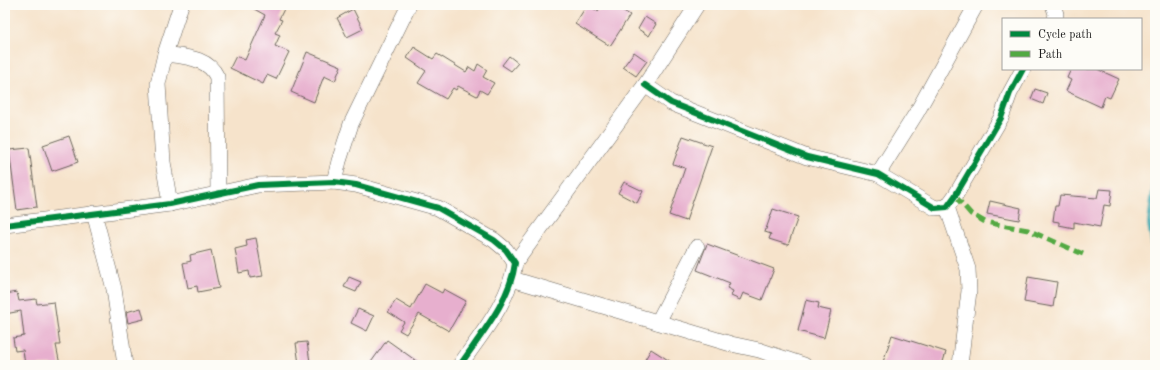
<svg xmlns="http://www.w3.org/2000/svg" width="1160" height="370" viewBox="0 0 1160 370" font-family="'Old Standard TT',serif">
<rect width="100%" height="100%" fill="#fdfcf7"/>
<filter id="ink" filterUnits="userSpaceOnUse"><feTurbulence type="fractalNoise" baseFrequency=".025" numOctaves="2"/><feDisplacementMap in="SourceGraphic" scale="8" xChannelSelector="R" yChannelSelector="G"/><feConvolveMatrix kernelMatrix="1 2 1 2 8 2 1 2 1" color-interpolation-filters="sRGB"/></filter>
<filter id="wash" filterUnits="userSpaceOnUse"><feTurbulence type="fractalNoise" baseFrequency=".012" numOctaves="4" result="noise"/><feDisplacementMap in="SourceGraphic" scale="16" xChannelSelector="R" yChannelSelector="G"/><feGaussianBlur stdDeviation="0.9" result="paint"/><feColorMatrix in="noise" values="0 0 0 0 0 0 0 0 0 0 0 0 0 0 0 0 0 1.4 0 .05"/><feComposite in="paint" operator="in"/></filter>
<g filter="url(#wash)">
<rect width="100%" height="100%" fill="#f6e3cb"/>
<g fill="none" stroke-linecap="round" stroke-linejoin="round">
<polyline stroke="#3aabb4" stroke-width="4" points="1155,175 1149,224 1155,260"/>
</g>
<g id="blocks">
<g fill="#e7afce">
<polygon points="247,5 286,5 279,19 282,20 275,33 280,35 275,46 289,52 276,79 267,75 263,84 230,68 236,56 245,60 265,15"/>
<polygon points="587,5 598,11 602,5 614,5 630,15 610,46 575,24"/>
<polygon points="353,9 363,29 347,37 337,18"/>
<polygon points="645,17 656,24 649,36 638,29"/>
<polygon points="414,47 433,59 437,54 466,72 469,67 475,71 478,64 487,70 483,77 494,83 487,94 480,90 477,96 458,86 456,90 453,88 446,99 418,83 426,71 407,58"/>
<polygon points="307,52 341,66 335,81 324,76 314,102 291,92"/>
<polygon points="634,52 647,61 636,76 623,67"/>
<polygon points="509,56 518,63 511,71 502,65"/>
<polygon points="1071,69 1097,69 1119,79 1110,98 1105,96 1101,107 1066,91 1071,80 1067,78"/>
<polygon points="1035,89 1047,93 1043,104 1031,99"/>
<polygon points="69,136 78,162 52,171 43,145"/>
<polygon points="683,136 712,146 686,221 669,215 685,168 673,164"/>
<polygon points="29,148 37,207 17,210 9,150"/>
<polygon points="624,182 643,191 637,203 618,193"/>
<polygon points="1099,189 1112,190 1110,206 1104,205 1100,227 1074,222 1074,228 1059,225 1059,222 1053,221 1055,206 1058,206 1060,195 1097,198"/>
<polygon points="990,201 1021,208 1019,220 987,214"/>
<polygon points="773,209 798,217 788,245 769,239 771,234 765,232"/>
<polygon points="256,238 263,276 250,278 249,271 239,273 235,249 247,246 246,240"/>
<polygon points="707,244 774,269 762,300 743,293 740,300 731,296 733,291 727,288 730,283 697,270"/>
<polygon points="211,250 219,288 198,292 197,286 188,288 183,263 191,261 190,255"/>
<polygon points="349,277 361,282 356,292 344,287"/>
<polygon points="1028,277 1057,282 1053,307 1024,302"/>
<polygon points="425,284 442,293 444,289 466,301 449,331 419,314 406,334 399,330 404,322 388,312 396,300 411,309"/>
<polygon points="17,292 19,301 36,299 37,304 54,302 60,345 56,345 60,365 25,365 23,350 15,351 13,338 24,336 21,311 5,314 5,294"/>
<polygon points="806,300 819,303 818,308 831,311 824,338 798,331"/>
<polygon points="141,308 144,319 128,323 126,312"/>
<polygon points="358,309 374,316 367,331 351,323"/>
<polygon points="892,335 946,352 942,365 882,365"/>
<polygon points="387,340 422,365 369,365"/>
<polygon points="307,342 310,362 299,364 296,343"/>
<polygon points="651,349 676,365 642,365"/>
</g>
</g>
</g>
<g filter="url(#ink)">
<use href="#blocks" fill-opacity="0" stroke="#686259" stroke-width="1"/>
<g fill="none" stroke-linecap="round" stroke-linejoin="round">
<g stroke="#686259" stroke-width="16">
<g id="minor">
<polyline points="1053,5 1056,14 1055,19"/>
<path d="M 165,54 C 184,57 208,57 217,77 L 218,194"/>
<polyline points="645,85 671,103 807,157 878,174 935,208 947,207 955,196 1001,118 1010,93 1023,69"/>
<polyline points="878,174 917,112 976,5"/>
<polyline points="334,182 339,161 351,124 409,5"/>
<polyline points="170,204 163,162 158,84 165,54 181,5"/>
<polyline points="947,207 968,269 969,291 960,365"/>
<polyline points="94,213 114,289 125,365"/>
<path d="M 5,225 L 170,204 L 258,185 L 334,182 L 356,185 L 438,208 L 494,240 L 506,250 L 515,263 C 510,301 481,334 460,365"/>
<polyline points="515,263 645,85 697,5"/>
<polyline points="512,279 731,344 759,350 804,365"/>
<polyline points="658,322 697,247"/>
</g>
</g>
<use href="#minor" stroke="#fff" stroke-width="15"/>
<polyline stroke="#52a943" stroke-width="5" stroke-dasharray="10 5" stroke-linecap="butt" points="955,196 971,214 985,222 1028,230 1083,254"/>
<g stroke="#fdfcf7" stroke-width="8">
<g id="cycleway">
<polyline points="645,85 671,103 807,157 878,174 935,208 947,207 955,196 1001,118 1010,93 1023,69"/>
<path d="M 5,225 L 170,204 L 258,185 L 334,182 L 356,185 L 438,208 L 494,240 L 506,250 L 515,263 C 510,301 481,334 460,365"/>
</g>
</g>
<use href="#cycleway" stroke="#00873e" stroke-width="6"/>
</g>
</g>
<rect width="1160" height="370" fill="none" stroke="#fdfcf7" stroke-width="20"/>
<rect x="1002" y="18" width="140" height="52" fill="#fdfcf7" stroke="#a3a29f"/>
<rect x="1010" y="31" width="20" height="6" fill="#00873e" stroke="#a3a29f"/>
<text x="1038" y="38" font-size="12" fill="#1c1c1c">Cycle path</text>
<rect x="1010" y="51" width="20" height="6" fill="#52a943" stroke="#a3a29f"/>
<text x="1038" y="58" font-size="12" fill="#1c1c1c">Path</text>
</svg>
